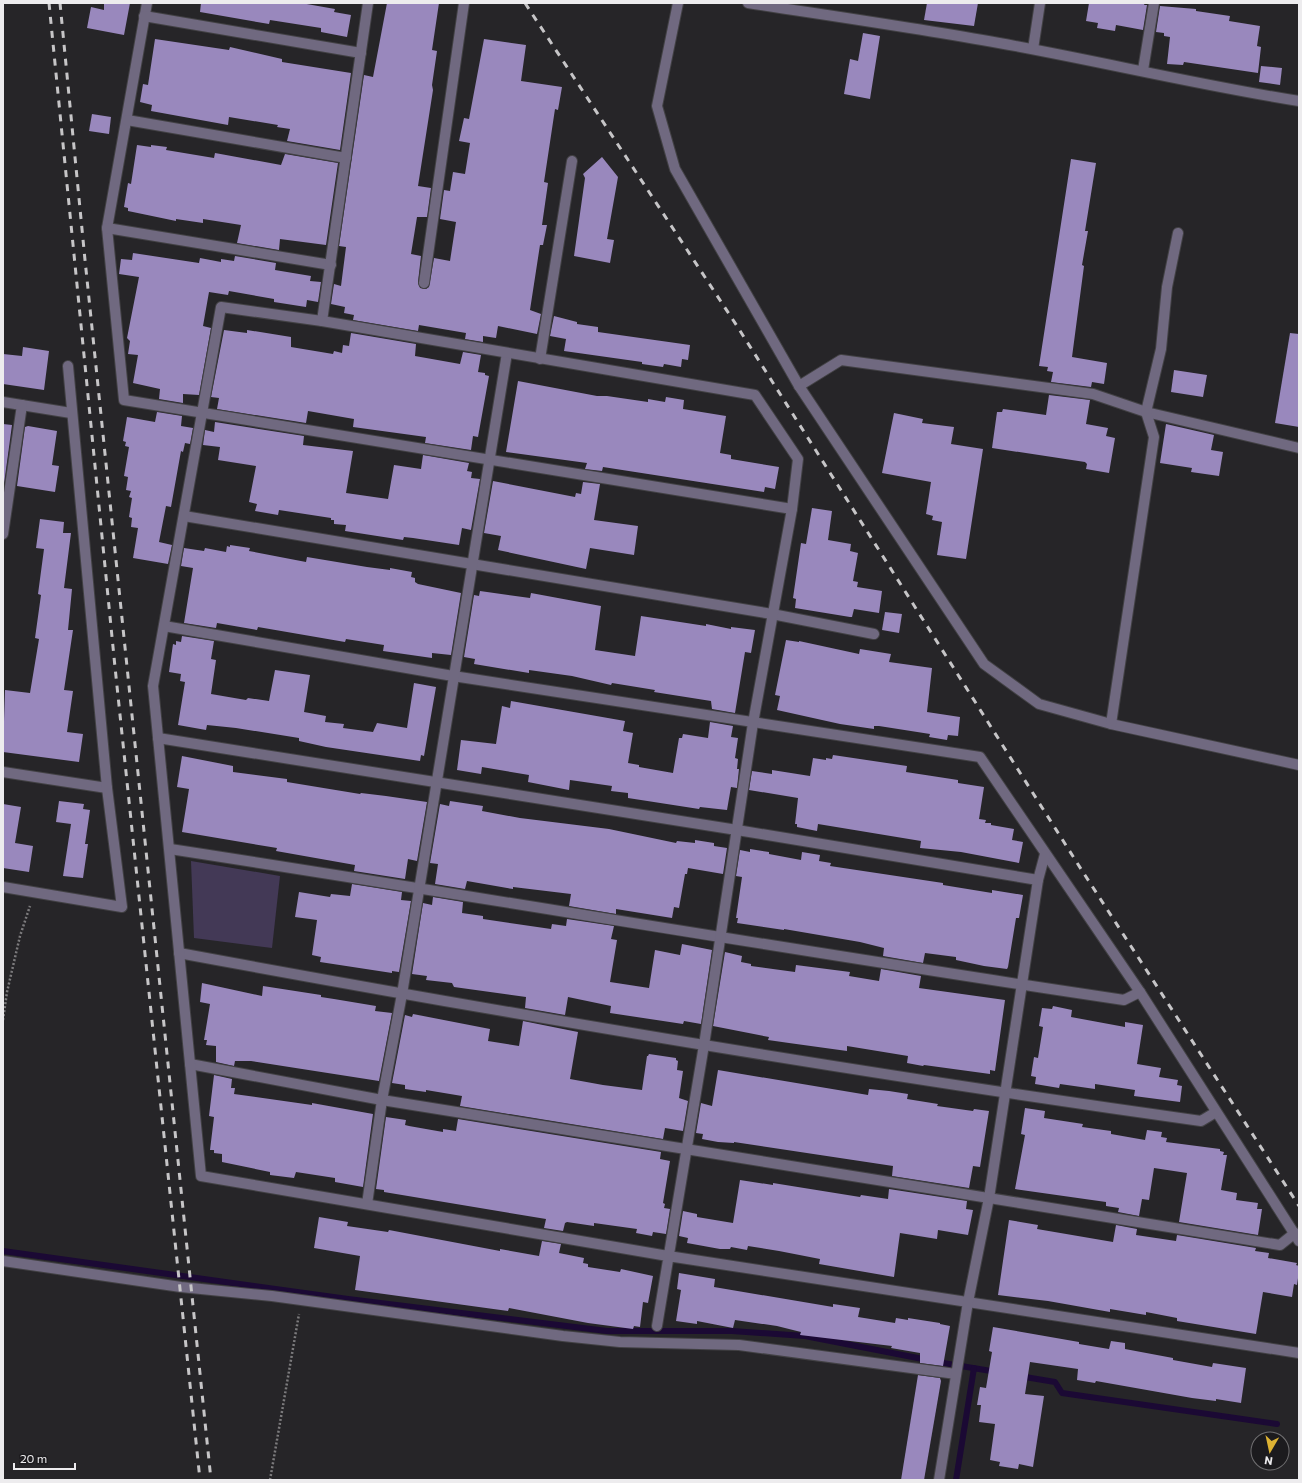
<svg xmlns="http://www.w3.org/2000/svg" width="1302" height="1483" viewBox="0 0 1302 1483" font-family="Commissioner,sans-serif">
<rect width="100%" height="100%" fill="#262528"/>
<polygon fill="#433956" points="191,861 280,876 272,948 194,938"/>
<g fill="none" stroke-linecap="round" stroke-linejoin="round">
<g stroke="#1b0934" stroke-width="6">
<polyline points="3,1251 348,1299 607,1331 732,1331 805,1336 928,1360"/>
<polyline points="937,1362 997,1372"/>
<polyline points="1019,1376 1055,1382 1062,1393 1277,1424"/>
<polyline points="956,1480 974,1368"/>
</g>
</g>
<g fill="#9988bd">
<polygon points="104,3 130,3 124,35 87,28 91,7 104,10"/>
<polygon points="201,3 301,3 335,9 334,12 351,15 347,37 321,32 321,28 270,20 269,24 200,12"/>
<polygon points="387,3 439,3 432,50 437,51 432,85 433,90 418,186 431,188 427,217 417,217 411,254 421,256 418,282 420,288 426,289 429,287 434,258 450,261 456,222 440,219 444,190 450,191 453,172 465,174 470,143 459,141 464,118 469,119 484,39 526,45 521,81 562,87 558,110 555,109 544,182 548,183 542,225 547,225 543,245 540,245 530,310 541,314 537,334 498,326 496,338 483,336 483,342 465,339 466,333 419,325 418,331 353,320 354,315 344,313 345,307 331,304 334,284 341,286 346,247 339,246 364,75 373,77"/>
<polygon points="927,3 978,3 974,26 924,20"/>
<polygon points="1089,3 1145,3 1144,5 1147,5 1143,30 1116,25 1115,31 1097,28 1098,23 1086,21"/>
<polygon points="1160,6 1196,9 1196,11 1230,16 1229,21 1260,26 1257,46 1261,47 1258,73 1184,62 1183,65 1167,64 1170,37 1164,36 1164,33 1156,32"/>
<polygon points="863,33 880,36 870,99 844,94 850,59 858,61"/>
<polygon points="155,39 229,50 230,47 282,59 282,62 351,73 340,150 287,141 290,129 277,127 278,125 229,117 228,125 151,111 152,105 140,102 143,84 148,85"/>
<polygon points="1261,66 1282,68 1280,85 1259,82"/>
<polygon points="92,114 111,117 109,134 89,131"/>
<polygon points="137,145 151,147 151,145 167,147 166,150 214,158 215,153 281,165 285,154 338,163 326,245 280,239 279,250 237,243 241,225 203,219 203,223 176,219 176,221 128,211 128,208 124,207 128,183 131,184"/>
<polygon points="602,157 618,177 607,239 614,240 610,263 574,256 585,178 583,174"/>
<polygon points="1071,159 1096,163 1085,231 1088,231 1082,265 1084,266 1072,357 1107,363 1104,384 1092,382 1091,387 1051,382 1053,372 1047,371 1048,367 1039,366"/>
<polygon points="133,253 199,263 200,258 221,262 221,259 234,261 235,256 276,263 275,270 311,276 310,281 321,282 318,302 307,300 306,307 274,302 274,299 229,291 228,295 209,292 203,326 211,328 199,395 183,394 183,403 159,399 160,389 133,383 138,355 128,354 130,341 127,338 139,277 119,274 121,259 132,260"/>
<polygon points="554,316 577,322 577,324 598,327 598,332 690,345 688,360 682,359 681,367 664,364 663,367 642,364 642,362 564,351 566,339 550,336"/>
<polygon points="224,330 247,333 247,330 291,337 291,347 333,354 334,351 342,353 343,345 349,346 351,333 416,344 415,356 460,364 463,352 481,355 478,372 485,373 485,375 489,376 478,437 473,436 471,450 425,443 426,437 353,427 354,419 308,411 306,423 217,409 219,398 211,397"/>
<polygon points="1290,333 1299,334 1299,427 1275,423"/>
<polygon points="23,347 49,351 44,390 3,384 3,354 22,356"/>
<polygon points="1174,370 1207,375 1203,397 1171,392"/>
<polygon points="518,381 597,396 607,396 648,402 648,399 665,402 666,397 684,400 683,409 726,416 720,453 731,455 731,459 779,467 775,489 765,487 764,492 603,467 602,471 585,469 587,463 506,452"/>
<polygon points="1049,395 1090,400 1086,424 1108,428 1106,436 1115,438 1109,473 1086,469 1087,464 1085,462 992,448 997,412 1002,412 1003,409 1046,415"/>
<polygon points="157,412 182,416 181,426 193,428 190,444 185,443 183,452 181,451 171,507 166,506 159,542 172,545 168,564 133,558 138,528 131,527 132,518 129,517 132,498 129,497 131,491 126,490 128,477 124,476 129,447 125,446 126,442 123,441 127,417 155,422"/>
<polygon points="894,413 923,419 922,423 954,427 951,444 983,449 966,559 937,555 942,522 932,520 933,516 926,514 931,482 882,473"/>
<polygon points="215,422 304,436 303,445 353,451 346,493 388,499 394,465 421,469 423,455 469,463 467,471 472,472 471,478 480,479 471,530 462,528 459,545 413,538 404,537 403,540 345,531 346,525 334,524 334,520 331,520 331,518 279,510 278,515 255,511 257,504 249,502 256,466 218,460 220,447 203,445 205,430 214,432"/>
<polygon points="3,424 12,425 4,484 3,483"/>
<polygon points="1166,424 1214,435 1211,450 1223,452 1219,476 1191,472 1192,468 1160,463"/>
<polygon points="28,426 57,431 52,465 59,466 55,492 17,486 25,427"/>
<polygon points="493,481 575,497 576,493 581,494 583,482 600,484 594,520 638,526 634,555 590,548 586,569 498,550 501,536 484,533"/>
<polygon points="812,508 832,511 828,540 851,544 850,551 858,553 853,581 858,582 857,587 882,591 879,613 854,609 852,617 850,617 795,608 796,599 793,598 801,543 806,544"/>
<polygon points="40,519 64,522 63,533 71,533 64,588 72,589 68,630 73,630 64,690 73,691 67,732 83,734 79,762 3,752 5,690 30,693 39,639 35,638 41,595 38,594 44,549 36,548"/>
<polygon points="230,545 250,548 249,551 306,562 307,557 367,567 390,570 390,568 412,572 411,577 415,578 415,582 418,584 461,593 451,655 432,653 432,658 383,651 384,645 346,639 345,642 258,627 257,630 217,623 216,628 184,623 193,568 181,566 184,548 204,551 205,548 226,552 227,546 230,547"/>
<polygon points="480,591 530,598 531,593 601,606 595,650 635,656 641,616 706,626 706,624 731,629 731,627 755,630 751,653 745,652 735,713 712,709 711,701 654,692 655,690 612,683 611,685 572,676 529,670 529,673 474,664 475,659 464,657 474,595 479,596"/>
<polygon points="885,612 902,614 899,633 882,630"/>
<polygon points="182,636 214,641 211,659 216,660 211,694 246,700 248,698 269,701 275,670 310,675 304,712 326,716 325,722 344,724 343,728 373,732 377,723 407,728 414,683 436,687 424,756 421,755 420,761 326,747 299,741 299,738 236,728 207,725 206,730 178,725 185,682 180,681 181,674 169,672 173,644 176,645 176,641 181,642"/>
<polygon points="786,640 799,642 799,641 859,654 860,649 891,654 889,662 932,668 927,712 960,717 958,736 948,735 947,740 929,737 930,734 879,726 874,726 874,729 840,724 777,710 780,696 775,695"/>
<polygon points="511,701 625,721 623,731 633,733 628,763 639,765 639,767 673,773 679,738 682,738 683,734 708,738 710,722 733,726 731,737 738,738 735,758 738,759 737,769 739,769 737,788 731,787 727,810 700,807 699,809 628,798 628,793 611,791 612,786 570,780 569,790 528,782 529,775 482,767 481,774 457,770 461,740 496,744 502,706 510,708"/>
<polygon points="833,755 907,766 906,772 958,780 958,783 984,787 979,819 986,820 985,823 991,823 991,825 1014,829 1012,840 1023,842 1019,863 961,852 920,848 921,841 818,824 817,831 797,827 797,824 795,824 798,798 749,790 752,771 772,774 772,770 810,776 813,758 826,760 826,758 832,759"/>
<polygon points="182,756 233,766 233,772 287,779 287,782 360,794 361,793 386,796 427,802 417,861 408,859 405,879 354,871 355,865 276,851 277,848 182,832 189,789 177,787"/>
<polygon points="59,801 84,804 83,809 90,810 85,844 88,844 83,878 63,876 71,824 56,822"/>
<polygon points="450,801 483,806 482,811 520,818 609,829 676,843 677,841 695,843 695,840 714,843 714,846 727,848 723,874 688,868 687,874 685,874 679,908 674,907 672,918 616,909 616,914 569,906 571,894 513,887 513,889 467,881 465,889 435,884 438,864 430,863 440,804 449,806"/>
<polygon points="3,804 21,807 15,843 33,846 29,872 3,868"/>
<polygon points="750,849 769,852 769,854 801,860 802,852 820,855 819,861 831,863 830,866 943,883 943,885 992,893 992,890 1023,895 1019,918 1016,918 1008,967 1007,969 984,966 956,960 956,957 925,953 923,963 883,956 884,948 860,942 784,929 784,930 737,923 738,918 736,918 742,877 736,876 740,850 750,852"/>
<polygon points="352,884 402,892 401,900 411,901 399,972 392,971 392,973 320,962 321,957 312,955 317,920 295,917 299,892 330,897 331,894 350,896"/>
<polygon points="433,897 463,902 462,913 483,916 483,919 551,929 552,924 566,926 567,919 614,926 611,939 617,940 610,982 649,988 655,950 680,955 682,944 712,950 701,1024 684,1021 683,1024 610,1013 611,1006 568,997 565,1015 525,1008 526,997 454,987 452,983 426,980 427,976 412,974 423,903 432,905"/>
<polygon points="725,952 742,956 741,962 751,964 751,966 795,972 796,965 850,972 849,976 879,981 881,969 921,976 919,988 1005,1000 995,1071 990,1070 990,1074 924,1065 923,1066 907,1063 908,1056 847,1046 847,1051 789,1043 768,1040 769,1037 713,1026"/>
<polygon points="202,983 262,996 263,986 321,995 321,997 334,999 376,1006 375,1011 392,1013 379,1081 251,1061 235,1061 234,1066 216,1062 216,1046 206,1045 207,1040 204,1040 210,1004 200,1002"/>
<polygon points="1053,1006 1072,1010 1071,1017 1125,1027 1125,1022 1143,1025 1137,1064 1161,1068 1159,1077 1178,1080 1177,1085 1182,1086 1180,1102 1134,1096 1135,1090 1095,1084 1095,1089 1060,1084 1059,1088 1035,1084 1036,1077 1031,1076 1034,1057 1038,1058 1043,1027 1039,1026 1042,1008 1052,1009"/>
<polygon points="413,1014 490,1029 488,1041 519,1046 523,1021 578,1032 570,1079 603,1085 642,1090 647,1056 648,1056 649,1054 676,1058 676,1060 678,1061 677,1070 683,1071 679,1098 688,1101 683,1131 665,1128 663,1139 460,1106 462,1096 426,1090 426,1092 405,1089 405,1085 392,1083 405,1015 412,1017"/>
<polygon points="718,1070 868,1095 869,1089 889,1091 908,1094 907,1099 938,1104 937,1106 973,1111 974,1109 989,1111 980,1167 973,1166 969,1188 892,1176 893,1166 734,1142 734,1143 718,1142 702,1139 703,1134 696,1133 701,1103 712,1106"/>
<polygon points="214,1075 232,1079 231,1088 235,1088 234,1094 312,1105 312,1103 373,1114 363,1187 335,1182 335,1178 296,1172 294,1178 270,1175 270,1172 222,1162 222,1154 214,1153 214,1150 210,1150 214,1117 209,1116"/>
<polygon points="1025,1108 1045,1111 1044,1118 1083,1124 1082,1127 1111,1131 1111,1134 1145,1140 1147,1130 1162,1132 1161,1137 1167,1138 1166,1142 1220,1149 1220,1151 1224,1152 1223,1155 1227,1155 1221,1190 1237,1193 1236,1200 1258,1203 1257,1209 1262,1209 1258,1235 1179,1222 1187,1173 1154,1168 1149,1200 1142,1199 1139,1216 1118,1212 1119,1208 1106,1206 1106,1202 1015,1189 1025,1135 1021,1134"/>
<polygon points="386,1117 406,1120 405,1125 409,1126 443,1132 443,1129 456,1131 458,1119 661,1152 660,1159 670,1161 663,1203 665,1204 664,1208 670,1209 666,1234 653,1232 652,1236 636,1233 637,1229 594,1223 594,1226 567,1222 565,1223 563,1231 544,1228 546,1219 384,1192 384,1190 376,1189"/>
<polygon points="740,1180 773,1185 773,1183 860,1197 861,1195 888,1199 889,1189 967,1201 966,1209 973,1210 968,1235 938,1230 937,1239 900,1233 894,1277 819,1264 820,1259 779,1251 748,1246 747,1250 731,1247 730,1249 720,1249 687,1243 688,1238 679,1236 683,1211 697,1214 697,1217 733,1223"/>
<polygon points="319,1217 348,1222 347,1226 388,1232 389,1230 500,1251 500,1249 539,1256 542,1241 561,1244 559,1253 584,1258 583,1263 588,1264 588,1267 620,1272 621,1269 653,1276 648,1303 643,1302 640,1327 634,1326 633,1329 588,1323 509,1308 508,1311 355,1290 360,1256 314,1248"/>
<polygon points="1009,1220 1038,1225 1037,1229 1113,1242 1116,1225 1137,1229 1136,1235 1176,1241 1177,1235 1256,1248 1255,1251 1269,1253 1268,1258 1297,1263 1296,1265 1299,1266 1299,1271 1297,1285 1294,1284 1292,1297 1263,1292 1256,1334 1177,1321 1177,1318 1146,1312 1146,1315 1110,1309 1110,1312 1048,1301 998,1295"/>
<polygon points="679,1273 715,1279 714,1287 833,1307 833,1304 860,1308 858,1317 895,1323 896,1318 908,1320 908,1318 940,1323 940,1324 950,1326 943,1366 920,1363 920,1353 891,1348 892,1346 800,1335 801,1332 777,1326 735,1320 733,1328 697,1321 697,1324 676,1321 681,1290 677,1289"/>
<polygon points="993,1327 1079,1342 1079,1344 1109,1349 1111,1341 1125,1343 1125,1349 1173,1358 1173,1360 1212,1367 1213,1363 1246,1368 1241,1403 1216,1399 1216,1401 1192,1398 1096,1381 1095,1383 1077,1380 1078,1369 1030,1362 1025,1394 1044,1396 1033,1467 1019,1464 1018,1469 999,1466 1000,1462 990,1460 995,1424 979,1422 981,1405 977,1405 980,1387 986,1388 992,1352 989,1351"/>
<polygon points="918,1375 940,1378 941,1381 924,1480 901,1480"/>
</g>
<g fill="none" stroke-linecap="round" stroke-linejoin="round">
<g stroke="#424144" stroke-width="12">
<g id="minor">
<polyline points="147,3 107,228 124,400 792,509"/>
<polyline points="678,3 657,106 675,169 799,386 984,664 1039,704 1111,724 1299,765"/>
<path d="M 748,3 C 832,16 916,28 999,43 C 1099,61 1198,85 1299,101"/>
<polyline points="144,16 361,53"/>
<polyline points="1033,49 1040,3"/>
<polyline points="1143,70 1154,3"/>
<polyline points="127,120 346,158"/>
<polyline points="107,228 331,265"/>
<polyline points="424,283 464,3"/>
<polyline points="322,321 368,3"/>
<polyline points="540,359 572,161"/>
<polyline points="799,386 841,360 1093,394 1146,412 1299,448"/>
<polyline points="3,402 71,413"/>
<polyline points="184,516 772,614 874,634"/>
<polyline points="3,534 22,405"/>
<polyline points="164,626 453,676 980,757 1140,992 1299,1241"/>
<polyline points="1111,724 1154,437 1146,412 1161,349 1167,287 1178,233"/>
<polyline points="158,738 737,830 1038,880"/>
<polyline points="3,772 107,788"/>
<path d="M 170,849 C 489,898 806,953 1124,1000 L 1140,992"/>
<polyline points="3,887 122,907 107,788 68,366"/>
<path d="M 179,953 C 519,1016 859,1073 1201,1121 L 1216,1112"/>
<polyline points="190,1064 382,1100 1280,1245 1295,1233"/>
<polyline points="367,1204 382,1100 402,994 507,353"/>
<polyline points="3,1261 181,1287 272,1296 563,1336 620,1342 739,1345 956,1374"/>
<polyline points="657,1326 704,1045 753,723 792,509 798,459 755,395 322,321 221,307 153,686 201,1176 668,1256 1299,1353"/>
<polyline points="939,1480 968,1302 989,1198 1038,880 1045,854"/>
</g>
</g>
<g stroke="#7c7b7d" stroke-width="2.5" stroke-dasharray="2 2" stroke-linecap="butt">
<polyline points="3,1020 7,992 20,936 30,906"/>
<polyline points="270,1480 299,1314"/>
<polyline points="1299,1480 1299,1479"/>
</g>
<use href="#minor" stroke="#706980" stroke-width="10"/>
<g stroke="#c6c5c7" stroke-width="3" stroke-dasharray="7 7" stroke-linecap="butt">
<polyline points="49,3 115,667 200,1480"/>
<polyline points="60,3 85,260 211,1480"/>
<polyline points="525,3 737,326 1081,869 1299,1206"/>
</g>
</g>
<rect width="1302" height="1483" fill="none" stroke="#edecee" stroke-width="8"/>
<g transform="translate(1270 1451) rotate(189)"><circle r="19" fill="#1c1b1e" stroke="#706f71"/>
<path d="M0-3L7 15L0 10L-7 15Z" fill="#ddb233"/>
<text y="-6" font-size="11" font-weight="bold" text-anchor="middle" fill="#edecee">N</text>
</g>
<path d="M14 1463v6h61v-6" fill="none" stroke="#edecee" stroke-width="2"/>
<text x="20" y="1463" font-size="12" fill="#edecee" stroke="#1c1b1e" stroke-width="3" paint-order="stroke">20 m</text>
</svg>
